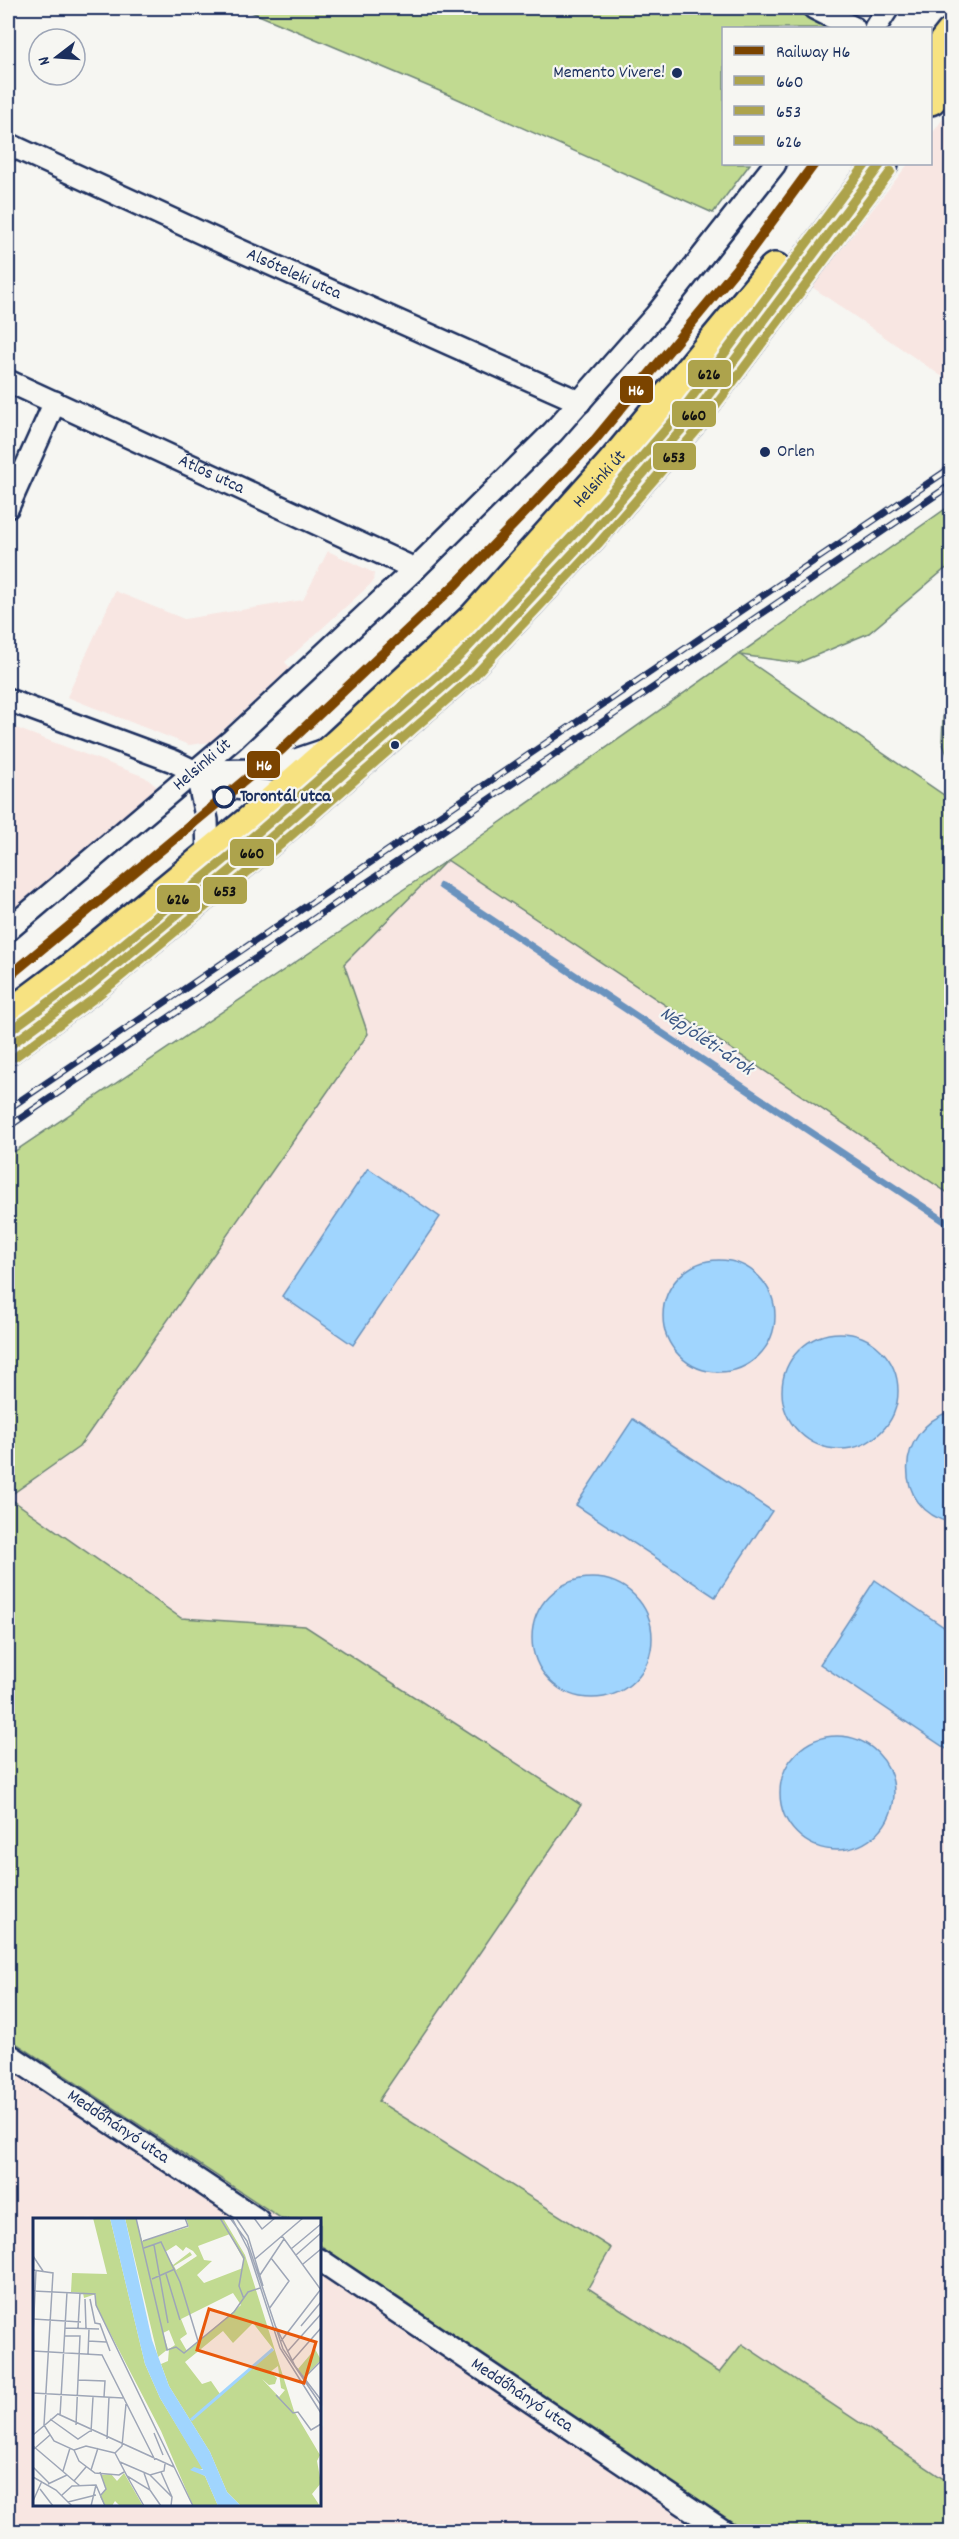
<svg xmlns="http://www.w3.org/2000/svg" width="959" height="2539" viewBox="0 0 959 2539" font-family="Dekko,sans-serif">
<rect width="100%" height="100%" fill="#f6f6f2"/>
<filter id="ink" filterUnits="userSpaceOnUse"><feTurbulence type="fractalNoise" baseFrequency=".0167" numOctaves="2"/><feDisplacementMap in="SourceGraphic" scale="12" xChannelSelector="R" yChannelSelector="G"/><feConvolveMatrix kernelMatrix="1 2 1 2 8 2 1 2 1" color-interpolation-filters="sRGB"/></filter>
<g filter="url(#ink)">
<g fill="#f8e6e2">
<polygon points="951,108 952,376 947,380 812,287 908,164 930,164 931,135"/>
<polygon points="328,551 374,573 373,582 285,662 290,668 210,742 189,745 67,697 115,591 184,619 303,600"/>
<polygon points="8,725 145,777 157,787 8,913"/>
<polygon points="447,860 951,1195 951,2484 742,2344 719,2373 587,2288 611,2248 378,2101 581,1805 305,1626 181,1618 8,1497 79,1447 344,964"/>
<polygon points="8,2038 282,2219 34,2220 34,2504 320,2504 320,2245 746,2531 8,2531"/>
</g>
<g fill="#c1da91" stroke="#6e8478" stroke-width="1.5">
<polygon points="242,8 790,8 831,28 724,28 724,164 750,164 713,213 449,95"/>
<polygon points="951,505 951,567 945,569 869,633 798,663 740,655 951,800 951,1195 447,860 344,964 368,1034 79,1447 8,1497 181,1618 305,1626 581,1805 378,2101 611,2248 588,2288 719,2373 742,2344 951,2484 951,2531 746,2531 320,2245 320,2220 282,2219 8,2038 8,1156 447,860"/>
<polygon points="951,690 951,765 942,741 944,698"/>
</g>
<g fill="#a0d5fe" stroke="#6b93be" stroke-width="1.5">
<polygon points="368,1168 440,1217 353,1345 282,1296"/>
<circle cx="719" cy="1316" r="56"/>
<circle cx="840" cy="1391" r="58"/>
<path d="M 951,1411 L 952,1411 L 951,1523 C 892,1508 894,1430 951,1411 Z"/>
<polygon points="633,1419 772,1511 715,1597 576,1505"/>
<circle cx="592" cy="1638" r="60"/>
<polygon points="875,1580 951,1632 951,1752 820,1664"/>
<circle cx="837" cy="1793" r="57"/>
</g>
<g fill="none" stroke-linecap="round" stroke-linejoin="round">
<polyline stroke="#6b93be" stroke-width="7" points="441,886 952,1226"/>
<g stroke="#1b2f5e" stroke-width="26">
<g id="minor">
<polyline points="814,8 854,28"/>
<polyline points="875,28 888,8"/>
<path id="s1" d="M 8,144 L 221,242 L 580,402"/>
<path id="s2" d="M 8,381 L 415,569"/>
<polyline points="8,507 55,402"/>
<polyline points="8,700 173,761 220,784 235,788 290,794"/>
<polyline points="196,771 207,820 208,858"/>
<polyline points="200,771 257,770 281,765 322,751"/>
<path id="s3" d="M 8,930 L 232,740 L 415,569 L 553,432 L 656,315 L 775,164"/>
<path id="s4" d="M 8,2054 L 258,2220"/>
<path id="s5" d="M 320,2260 L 725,2532"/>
</g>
</g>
<g stroke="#1b2f5e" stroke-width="38">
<g id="primary">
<polyline points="930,63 952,35"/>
<polyline points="930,98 952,71"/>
<path id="s6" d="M 8,1018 L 72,970 L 250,823 L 338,746 L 476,618 L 613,465 L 775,270"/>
<polyline points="8,1047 88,988 271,837 464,669 589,536 689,421 881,164"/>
</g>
</g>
<use href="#minor" stroke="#f6f6f2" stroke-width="21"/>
<use href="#primary" stroke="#f7e281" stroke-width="33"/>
<g stroke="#1b2f5e" stroke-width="7">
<g id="rail">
<polyline points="8,1109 952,467"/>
<polyline points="8,1127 952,484"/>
</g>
</g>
<use href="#rail" stroke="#f6f6f2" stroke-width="4.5" stroke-dasharray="14" stroke-linecap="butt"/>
<g stroke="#f6f6f2" stroke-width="14">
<polyline id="bus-1" points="8,1047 88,988 271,837 464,669 589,536 689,421 881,164"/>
</g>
<g stroke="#f6f6f2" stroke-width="14">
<polyline id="bus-2" points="15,1057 96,997 279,846 473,677 598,544 698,429 891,171"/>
</g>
<g stroke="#f6f6f2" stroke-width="14">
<polyline id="bus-3" points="8,1032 81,979 263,828 456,660 580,528 680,413 866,164"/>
</g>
<use href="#bus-1" stroke="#ada34c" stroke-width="9"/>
<use href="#bus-2" stroke="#ada34c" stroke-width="9"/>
<use href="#bus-3" stroke="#ada34c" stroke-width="9"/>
<g stroke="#f6f6f2" stroke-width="15">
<polyline id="rail-1" points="8,977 280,751 456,584 594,441 742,262 814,164"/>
</g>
<use href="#rail-1" stroke="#7b4400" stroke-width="10"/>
</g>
</g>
<g fill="#1b2f5e" stroke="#f6f6f2" stroke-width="2">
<circle cx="677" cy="73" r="6"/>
<circle cx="765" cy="452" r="6"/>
<circle cx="395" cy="745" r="5"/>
</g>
<circle fill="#f6f6f2" stroke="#1b2f5e" stroke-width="3" cx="224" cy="797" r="10"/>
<g text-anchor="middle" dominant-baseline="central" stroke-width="4.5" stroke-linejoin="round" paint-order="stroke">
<g font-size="18" fill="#1b2f5e" stroke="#f6f6f2" text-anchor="end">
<text x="665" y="73">Memento Vivere!</text>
<text x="777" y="452" text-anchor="start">Orlen</text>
</g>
<g font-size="18" fill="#1b2f5e" stroke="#f6f6f2">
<text stroke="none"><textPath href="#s1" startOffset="314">Alsóteleki utca</textPath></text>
<text stroke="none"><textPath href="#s2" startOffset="224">Átlós utca</textPath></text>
<text stroke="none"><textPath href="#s6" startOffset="802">Helsinki út</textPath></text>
<text stroke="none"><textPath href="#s3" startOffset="255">Helsinki út</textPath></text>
<text stroke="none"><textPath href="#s4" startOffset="132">Meddőhányó utca</textPath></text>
<text stroke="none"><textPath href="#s5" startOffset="243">Meddőhányó utca</textPath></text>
</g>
<g font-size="18" font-weight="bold" fill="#1b2f5e" stroke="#f6f6f2" text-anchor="start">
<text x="240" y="797">Torontál utca</text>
</g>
<g font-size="20" font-style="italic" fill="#3c5886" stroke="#f6f6f2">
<text transform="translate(706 1042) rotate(34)">Népjóléti-árok</text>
</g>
</g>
<g transform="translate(33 2218)">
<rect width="288" height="288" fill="#f6f6f2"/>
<path d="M 60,0 L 77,0 L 112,146 L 127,180 L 170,251 L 159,251 L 172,258 L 185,288 L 160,288 L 128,213 L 63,88 L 63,76 L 51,80 L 50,75 L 38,74 L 39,55 L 74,56 ZM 92,0 L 103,0 L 109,23 L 156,9 L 153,0 L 190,0 L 212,37 L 261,193 L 287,237 L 284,243 L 288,265 L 279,276 L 287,288 L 208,288 L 194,274 L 177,234 L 136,168 L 128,146 L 135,143 L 136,131 L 142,127 L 136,112 L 130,115 L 135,131 L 125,139 ZM 197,16 L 210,41 L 210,50 L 171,65 L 164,57 L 179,43 L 171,42 L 165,28 ZM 143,27 L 150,33 L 153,29 L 160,33 L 164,38 L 143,52 L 141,48 L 159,37 L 157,34 L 140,47 L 132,34 ZM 200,75 L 208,87 L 154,133 L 147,121 L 154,116 L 148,101 ZM 220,105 L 241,132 L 187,176 L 178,163 L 169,166 L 152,144 L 190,113 L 200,125 ZM 245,148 L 248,170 L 252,172 L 246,179 L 229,161 L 236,167 L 242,166 L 244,160 L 237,154 ZM 282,131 L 288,142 L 271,159 L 265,151 ZM 91,255 L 110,288 L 87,288 L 82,283 L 79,288 L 72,288 L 67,279 L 73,271 L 68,257 L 78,256 L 84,263 Z" fill="#c1da91" fill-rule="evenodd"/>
<path d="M 77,0 L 92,0 L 119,122 L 136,168 L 177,234 L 194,274 L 208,288 L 185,288 L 172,258 L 157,252 L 161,249 L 170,252 L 127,180 L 112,146 Z" fill="#a0d5fe"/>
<path fill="none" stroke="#a0d5fe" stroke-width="3" d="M 158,202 L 240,131"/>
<path fill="none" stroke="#9ea6b7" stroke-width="1.5" d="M 103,0 L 134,132 L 143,129 L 151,135 L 201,94 L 215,74 L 227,70M 187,0 L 211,40 L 206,68 L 211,81M 197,0 L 214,23 L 250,131 L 288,187M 199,0 L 215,31 L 247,130 L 288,195M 203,0 L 215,18 L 230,68M 221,0 L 229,11 L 242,0M 249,18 L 288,72M 110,23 L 155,8 L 152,0M 121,27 L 135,105M 111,30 L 128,24 L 147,64 L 165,123M 258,31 L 288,6M 263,37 L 288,15M 0,38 L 10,53M 222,41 L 270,0M 270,46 L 288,31M 0,52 L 20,55 L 11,207 L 21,223 L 41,232 L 46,243 L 62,255 L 86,257 L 91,254M 133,56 L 147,102M 227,57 L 251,21M 119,61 L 142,51M 0,73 L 62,76 L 63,87 L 160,288M 52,81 L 53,110M 57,81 L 62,105 L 67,106 L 77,133M 236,91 L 256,63 L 238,40M 0,101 L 48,104M 268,108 L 288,84M 243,109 L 262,148 L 288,182M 32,110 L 66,111M 45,110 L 47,75M 0,118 L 3,52M 32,118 L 47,118 L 43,207M 55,123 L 73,124M 248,123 L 288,71M 0,133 L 69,137 L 122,242M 254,134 L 288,96M 55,136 L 56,111M 259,143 L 288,110M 271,160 L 288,143M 45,162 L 72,163 L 71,179M 0,175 L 90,180M 243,177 L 260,195 L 265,194 L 278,212 L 288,206M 27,198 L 34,74M 17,201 L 45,221 L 57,213M 58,214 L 60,179M 121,215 L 130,237M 0,217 L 25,196 L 141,249M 74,221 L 76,179M 0,228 L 47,268M 1,231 L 17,217M 41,232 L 53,228 L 82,235M 82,235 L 94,258 L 117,272 L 128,288M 82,235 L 89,228 L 93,186M 87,244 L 117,257 L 131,253 L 132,246M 0,249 L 16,265M 58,252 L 65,230M 30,253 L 37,230M 128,254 L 139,279M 111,255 L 117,272M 117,257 L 139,279 L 138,288M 94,258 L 111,288M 0,259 L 23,272 L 39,288M 41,263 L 53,249M 15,266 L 34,257M 7,271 L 20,288M 29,277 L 39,268 L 63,267 L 72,288M 67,278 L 73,271 L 67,254M 0,283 L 9,263M 35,284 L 63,277M 58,288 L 63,267"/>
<path fill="#e8590c" fill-opacity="0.15" stroke="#e8590c" stroke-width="3" d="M 176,91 L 283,124 L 271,165 L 164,132 Z"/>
<rect width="288" height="288" fill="none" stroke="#1b2f5e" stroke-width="3"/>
</g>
<g stroke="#f6f6f2" stroke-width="2">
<rect x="687" y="359" width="45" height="29" rx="6" fill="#ada34c"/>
<rect x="619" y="375" width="35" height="29" rx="6" fill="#7b4400"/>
<rect x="671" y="400" width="46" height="28" rx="6" fill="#ada34c"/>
<rect x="652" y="442" width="45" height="29" rx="6" fill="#ada34c"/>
<rect x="246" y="750" width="35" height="29" rx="6" fill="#7b4400"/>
<rect x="229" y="838" width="46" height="29" rx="6" fill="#ada34c"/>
<rect x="202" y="876" width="46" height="29" rx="6" fill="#ada34c"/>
<rect x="156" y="884" width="45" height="29" rx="6" fill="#ada34c"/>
</g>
<g font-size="16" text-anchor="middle" font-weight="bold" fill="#fff">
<text x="636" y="395">H6</text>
<text x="264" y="770">H6</text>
</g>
<g font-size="16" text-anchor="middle" font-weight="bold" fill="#111">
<text x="709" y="379">626</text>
<text x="694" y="420">660</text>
<text x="674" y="462">653</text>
<text x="252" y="858">660</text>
<text x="225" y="896">653</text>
<text x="178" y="904">626</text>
</g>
<rect width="959" height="2539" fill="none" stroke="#f6f6f2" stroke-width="30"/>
<rect x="15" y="15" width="929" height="2509" fill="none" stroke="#1b2f5e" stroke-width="2" filter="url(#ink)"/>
<rect x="722" y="27" width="210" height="138" fill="#f6f6f2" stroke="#9ea6b7" stroke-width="1.5"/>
<rect x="734" y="46" width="30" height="9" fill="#7b4400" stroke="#9ea6b7" stroke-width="1.5"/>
<text x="776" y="57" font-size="18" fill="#1b2f5e">Railway H6</text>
<rect x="734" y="76" width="30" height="9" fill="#ada34c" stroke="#9ea6b7" stroke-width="1.5"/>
<text x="776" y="87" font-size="18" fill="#1b2f5e">660</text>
<rect x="734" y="106" width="30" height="9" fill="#ada34c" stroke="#9ea6b7" stroke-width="1.5"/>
<text x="776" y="117" font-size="18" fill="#1b2f5e">653</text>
<rect x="734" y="136" width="30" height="9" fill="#ada34c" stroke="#9ea6b7" stroke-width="1.5"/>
<text x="776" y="147" font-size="18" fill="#1b2f5e">626</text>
<g transform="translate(57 57) rotate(253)"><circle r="28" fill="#f6f6f2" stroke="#9ea6b7" stroke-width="1.5"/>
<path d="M0-4.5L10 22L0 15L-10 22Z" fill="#1b2f5e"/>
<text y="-9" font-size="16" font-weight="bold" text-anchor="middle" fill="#1b2f5e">N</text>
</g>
</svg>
